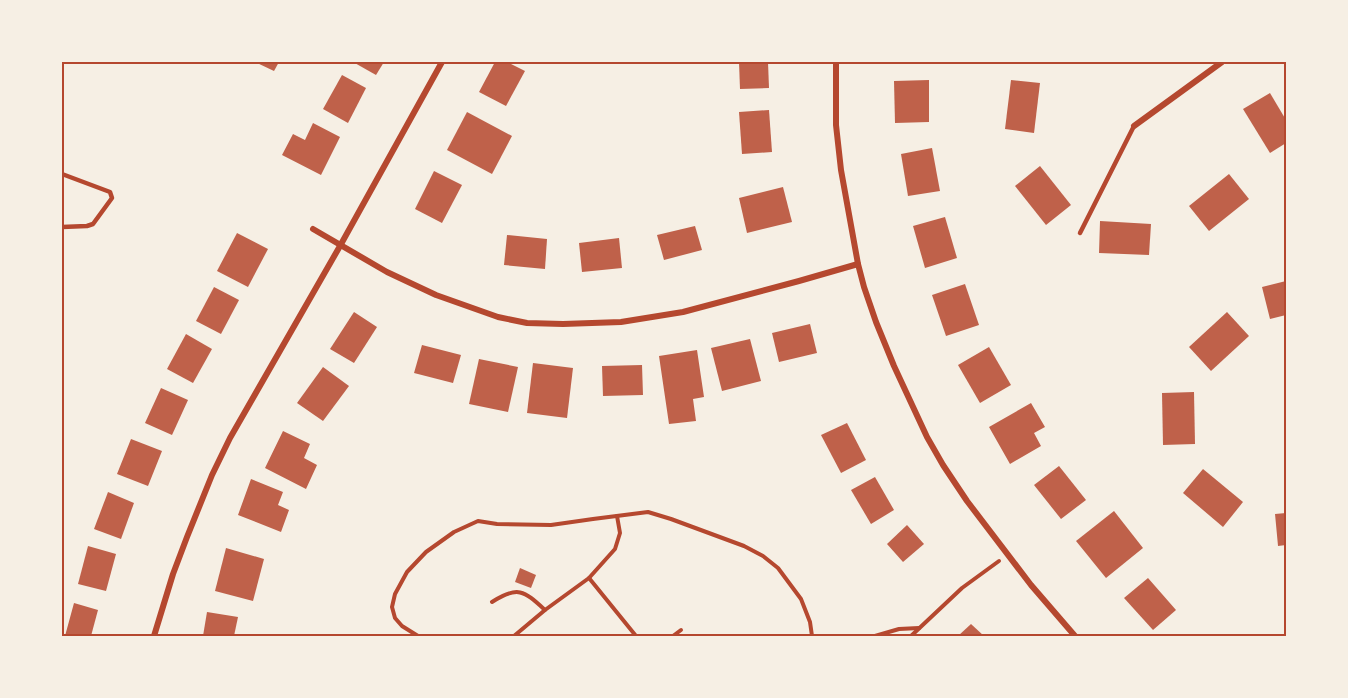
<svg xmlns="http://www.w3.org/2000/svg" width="1348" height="698" viewBox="0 0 1348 698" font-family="Arial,sans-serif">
<rect width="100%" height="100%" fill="#f6efe4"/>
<g fill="#bf614a">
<polygon points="255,62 279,62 274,71"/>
<polygon points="353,62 384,62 376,75"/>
<polygon points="495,62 507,62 525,71 506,106 479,92"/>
<polygon points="739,62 768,62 769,88 740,89"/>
<polygon points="342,75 366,88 348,123 323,109"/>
<polygon points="929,80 929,122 895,123 894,81"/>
<polygon points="1011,80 1040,83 1034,133 1005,129"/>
<polygon points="1270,93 1286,120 1286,143 1270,153 1243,109"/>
<polygon points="769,110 772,152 742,154 739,112"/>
<polygon points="467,112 512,136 492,174 447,150"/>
<polygon points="313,123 340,137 321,175 282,155 293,134 305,140"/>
<polygon points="932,148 940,191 908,196 901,154"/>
<polygon points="1040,166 1071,205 1046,225 1015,186"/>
<polygon points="434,171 462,185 442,223 415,209"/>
<polygon points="1229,174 1249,199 1209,231 1189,206"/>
<polygon points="783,187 792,222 747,233 739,198"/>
<polygon points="945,217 957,258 925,268 913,226"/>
<polygon points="1100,221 1151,224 1149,255 1099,253"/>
<polygon points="695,226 702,250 664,260 657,235"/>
<polygon points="237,233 268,249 248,287 217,271"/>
<polygon points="507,235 547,239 545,269 504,265"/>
<polygon points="619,238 622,268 582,272 579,243"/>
<polygon points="1286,281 1286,315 1270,319 1262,287"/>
<polygon points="965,284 979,325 946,336 932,295"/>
<polygon points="214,287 239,300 221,334 196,321"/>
<polygon points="354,312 377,327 354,363 330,349"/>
<polygon points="1227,312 1249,336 1211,371 1189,347"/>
<polygon points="810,324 817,353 779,362 772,333"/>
<polygon points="186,334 212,349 193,383 167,369"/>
<polygon points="750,339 761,381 722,391 711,348"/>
<polygon points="422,345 461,355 453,383 414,373"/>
<polygon points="989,347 1011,385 980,403 958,365"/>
<polygon points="697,350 704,397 693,399 696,421 669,424 659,356"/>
<polygon points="479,359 518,367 508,412 469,404"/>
<polygon points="533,363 573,368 567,418 527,413"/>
<polygon points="642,365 643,395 603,396 602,366"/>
<polygon points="323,367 349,386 323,421 297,403"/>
<polygon points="161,388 188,400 172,435 145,423"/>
<polygon points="1194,392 1195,444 1163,445 1162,393"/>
<polygon points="1031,403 1045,427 1034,433 1041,446 1010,464 989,427"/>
<polygon points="847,423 866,460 841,473 821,435"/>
<polygon points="283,431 310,444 304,458 317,465 306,489 265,468"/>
<polygon points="131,439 162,451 148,486 117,474"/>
<polygon points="1059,466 1086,500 1061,519 1034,485"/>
<polygon points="1203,469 1243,502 1223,527 1183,493"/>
<polygon points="875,477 894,510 871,524 851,490"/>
<polygon points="251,479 283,492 278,505 289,510 281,532 238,515"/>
<polygon points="108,492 134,503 121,539 94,529"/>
<polygon points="1114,511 1143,548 1106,578 1076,541"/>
<polygon points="1286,513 1286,545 1278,546 1275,514"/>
<polygon points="907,525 924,544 903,562 887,544"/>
<polygon points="88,546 116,554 106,591 78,584"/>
<polygon points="226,548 264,559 253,601 215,591"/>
<polygon points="520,568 536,575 531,588 515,582"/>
<polygon points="1148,578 1176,610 1153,630 1124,598"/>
<polygon points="74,603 98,610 91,636 65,636"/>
<polygon points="207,612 238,617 234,636 203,636"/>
<polygon points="971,624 984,636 958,636"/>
</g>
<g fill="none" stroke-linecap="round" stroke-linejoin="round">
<g stroke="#b5482f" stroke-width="4">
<polyline points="589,578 636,636"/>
<path d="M 492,602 C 518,585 524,591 545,610"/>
<polyline points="418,636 402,626 395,618 392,607 395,594 407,572 426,552 454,532 478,521 497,524 551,525 593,519 648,512 671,519 744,546 763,556 778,568 801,599 810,622 812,636"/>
<polyline points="514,636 545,610 589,578 615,549 620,533 617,516"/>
<polyline points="673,636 681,630"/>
<polyline points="875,636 899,629 919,628"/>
<polyline points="911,636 962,588 999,561"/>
</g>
<g stroke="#b5482f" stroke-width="4.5">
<polyline points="62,174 110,192 112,198 93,224 87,226 62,227"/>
<polyline points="1080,233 1134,126"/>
</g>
<g stroke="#b5482f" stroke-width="6">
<polyline points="836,62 836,125 841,170 858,264 864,287 876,322 894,366 927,437 943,465 967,501 1031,585 1075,636"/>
<polyline points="1134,126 1222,62"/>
<polyline points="313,229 387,272 436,295 498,317 527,323 563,324 621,322 683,312 799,281 858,264"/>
<polyline points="154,636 173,574 187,537 212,475 230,438 340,246 442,62"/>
</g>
</g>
<rect width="1348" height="698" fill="none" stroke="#f6efe4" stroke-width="126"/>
<rect x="63" y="63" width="1222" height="572" fill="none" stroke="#b5482f" stroke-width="2"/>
</svg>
